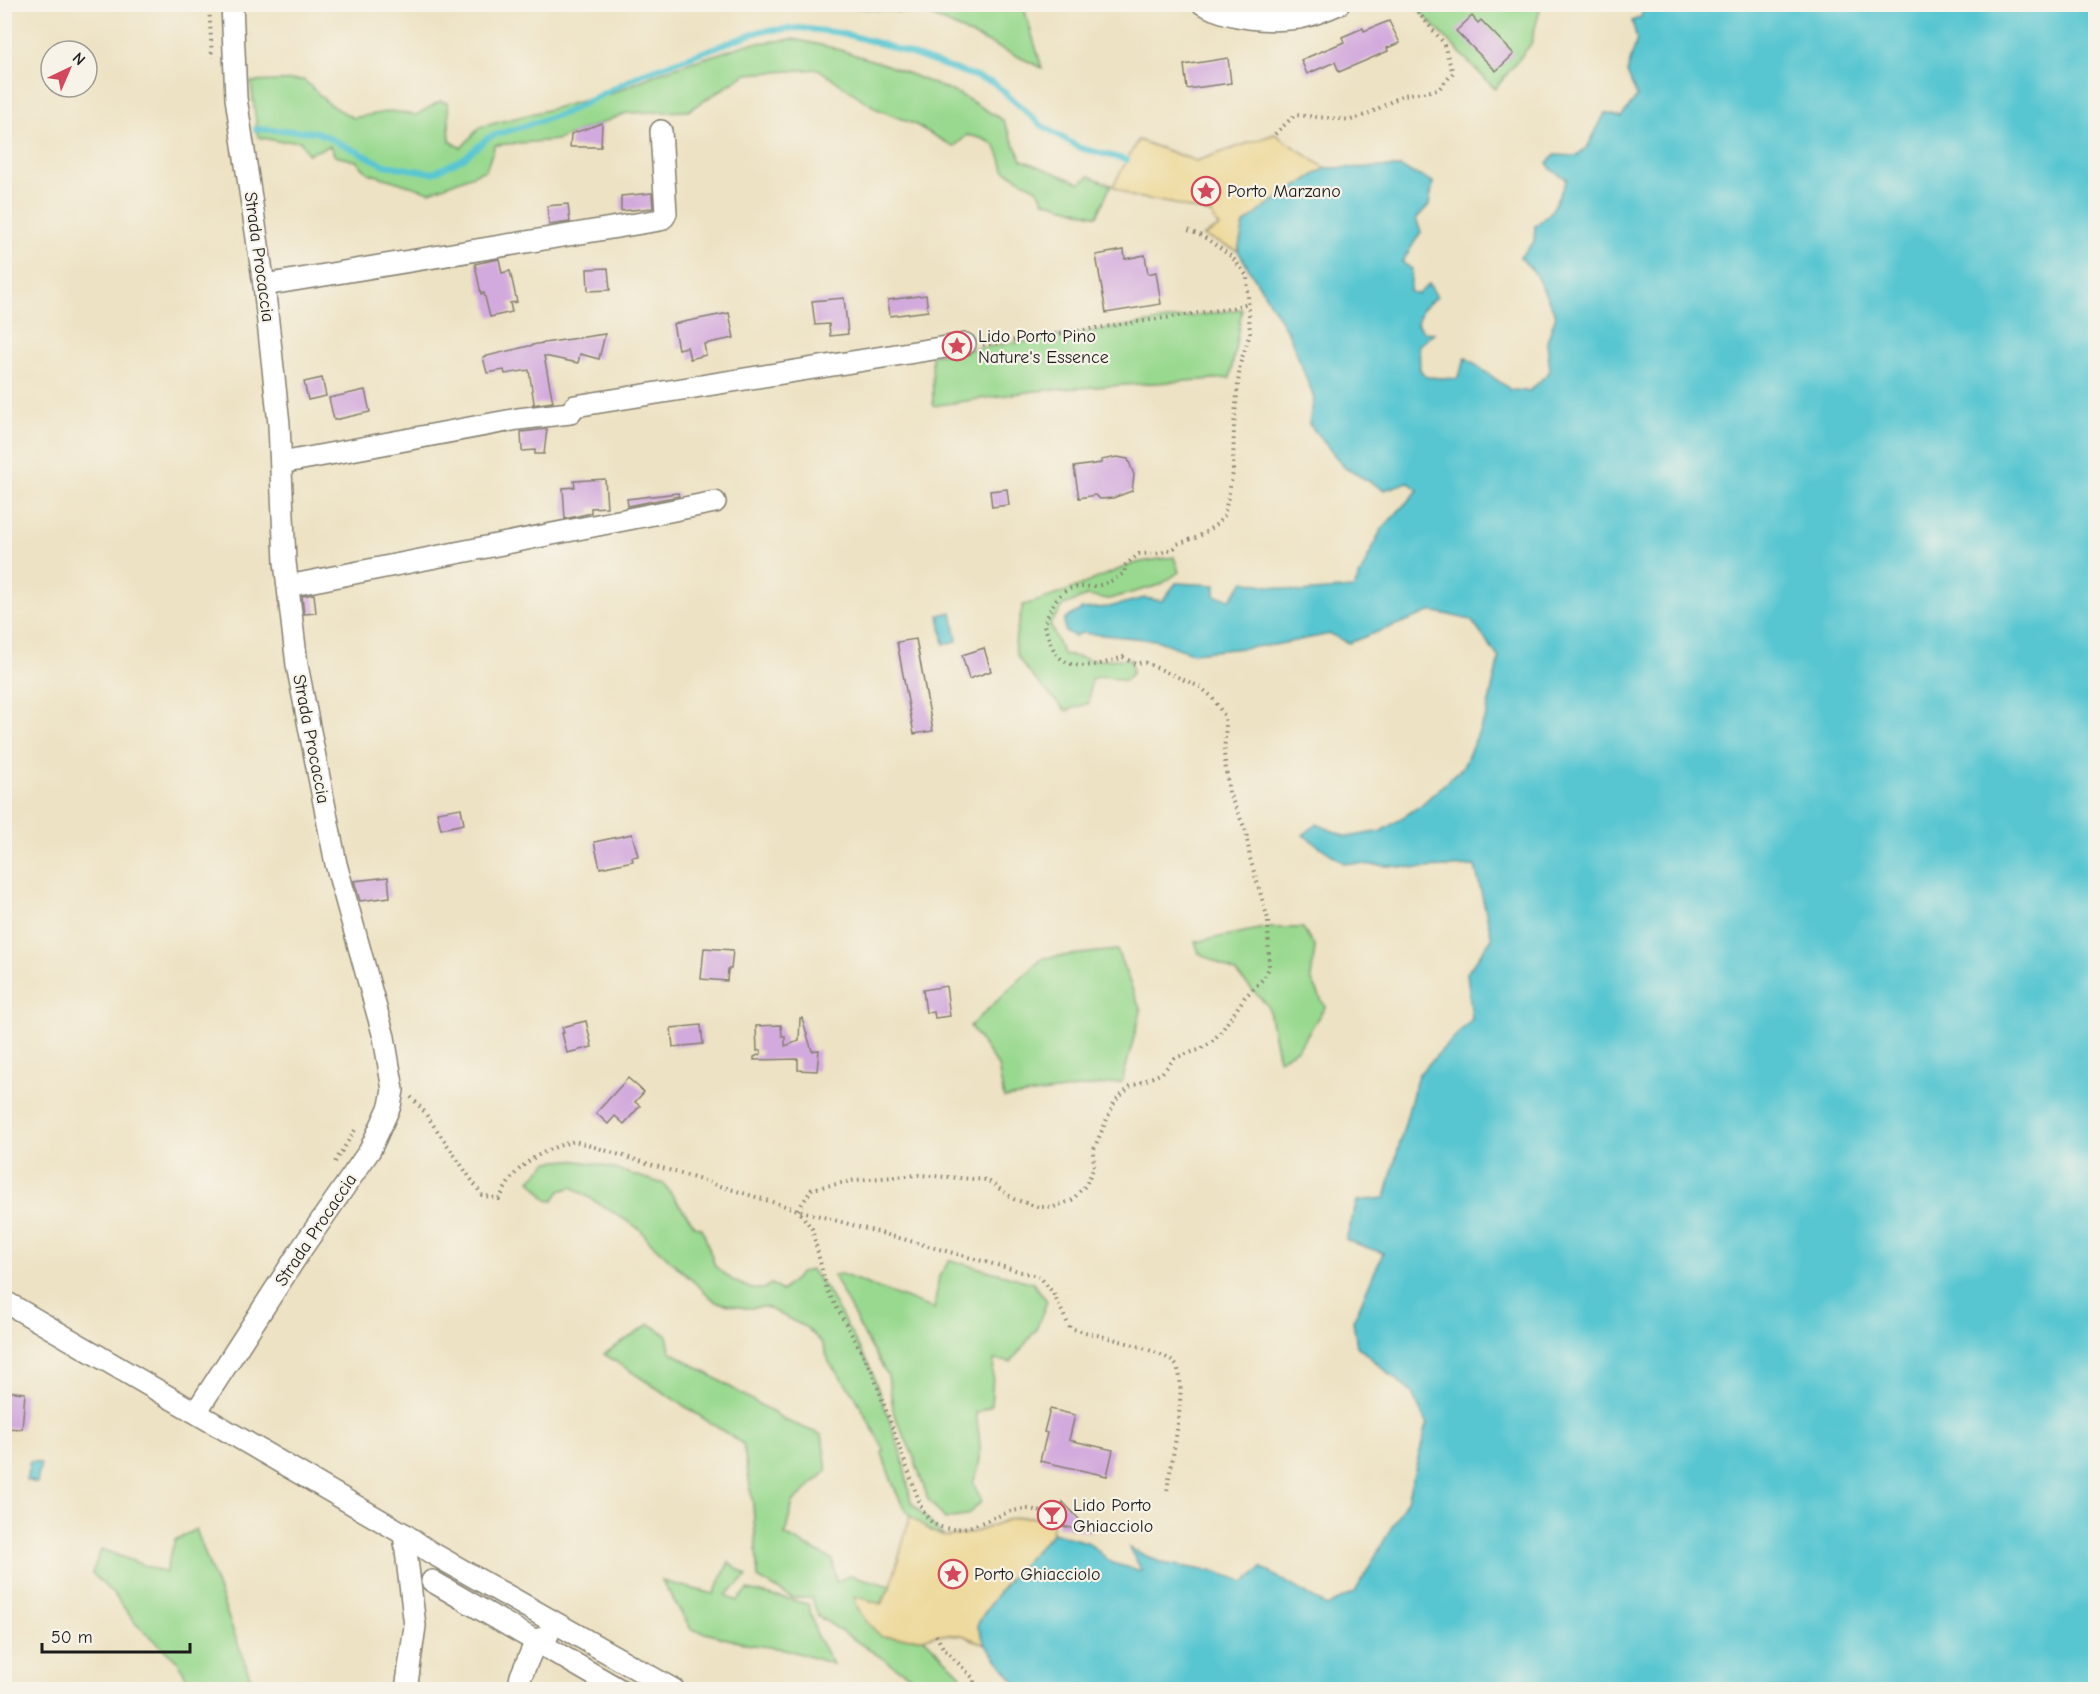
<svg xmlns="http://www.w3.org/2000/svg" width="2100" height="1694" viewBox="0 0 2100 1694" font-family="'Comic Neue',sans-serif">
<rect width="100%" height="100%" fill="#f7f3e8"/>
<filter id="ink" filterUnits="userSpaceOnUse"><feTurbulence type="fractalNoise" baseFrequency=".0167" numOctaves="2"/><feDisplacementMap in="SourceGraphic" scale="12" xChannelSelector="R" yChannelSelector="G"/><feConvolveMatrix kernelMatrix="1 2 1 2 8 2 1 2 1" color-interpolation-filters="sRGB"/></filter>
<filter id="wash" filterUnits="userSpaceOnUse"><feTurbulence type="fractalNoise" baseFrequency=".008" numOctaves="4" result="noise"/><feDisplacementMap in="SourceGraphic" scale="24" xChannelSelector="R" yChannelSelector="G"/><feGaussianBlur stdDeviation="1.35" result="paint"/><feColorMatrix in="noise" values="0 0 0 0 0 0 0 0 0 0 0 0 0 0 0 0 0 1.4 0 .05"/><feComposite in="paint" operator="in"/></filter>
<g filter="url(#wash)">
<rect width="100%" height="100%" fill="#ede2c3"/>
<g fill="#99d98f" stroke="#5a7a56" stroke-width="1.5">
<polygon points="830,5 1023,5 1042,68 930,15"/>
<polygon points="1414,5 1541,5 1531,44 1495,89"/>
<path d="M 794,39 L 834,48 L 887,65 L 959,94 L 1003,120 L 1022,160 L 1080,183 L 1089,176 L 1111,185 L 1097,216 L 1044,201 L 1038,190 L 1004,170 C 998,143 993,140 967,135 L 954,147 L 916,125 L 877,109 L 818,69 L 746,74 L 688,111 L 627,113 L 557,140 L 495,145 L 486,170 L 430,192 L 368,173 L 356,161 L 335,156 L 330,146 L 308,154 L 300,141 L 277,141 L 258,137 L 251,82 L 304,80 L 329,104 L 353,118 L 391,111 L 416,115 L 440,101 L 448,103 L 450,141 L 461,148 L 480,127 L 613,93 L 661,72 L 748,44 Z"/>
<polygon points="1242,309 1230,378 1034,391 933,406 932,355"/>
<path d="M 1174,557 L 1179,572 L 1160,585 L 1109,599 L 1087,596 L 1064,605 L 1050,624 L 1063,654 L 1093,660 L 1130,659 L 1133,672 L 1125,681 L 1104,676 L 1091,679 L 1089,703 L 1066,711 C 1055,699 1020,667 1016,652 C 1013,638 1020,619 1023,605 C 1060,596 1093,579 1128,566 C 1142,560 1159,560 1174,557 Z"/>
<polygon points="1264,928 1303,928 1315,947 1311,978 1325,1007 1298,1049 1279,1060 1268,1006 1235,972 1199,953 1195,942"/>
<polygon points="1117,950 1141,1011 1122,1082 1004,1098 998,1066 970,1026 1043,958"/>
<path d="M 570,1160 L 598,1164 L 664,1184 L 695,1226 L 702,1228 L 715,1266 L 734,1281 L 752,1289 L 764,1289 L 771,1284 L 782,1291 L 802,1272 L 811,1270 L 827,1290 L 871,1369 L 902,1456 L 911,1502 L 944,1537 C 933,1532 921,1526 912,1518 C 900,1507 887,1469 882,1453 L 884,1450 L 855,1396 L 830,1364 L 822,1343 L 807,1328 L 766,1307 L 745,1308 L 716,1302 L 649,1241 L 640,1229 L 572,1187 L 560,1191 L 553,1201 L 547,1200 L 530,1180 L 548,1162 Z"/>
<path d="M 950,1260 L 1033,1283 L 1047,1301 L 1036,1330 L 1011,1362 L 994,1360 L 991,1406 L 976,1413 C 979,1440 985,1457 973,1483 L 982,1501 L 966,1516 L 945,1519 L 928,1499 L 913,1455 L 894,1414 L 888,1376 L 865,1337 L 833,1275 L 841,1274 L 934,1309 L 939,1276 Z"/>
<polygon points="650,1324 667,1335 670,1351 787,1421 822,1435 827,1471 793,1502 785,1535 833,1560 836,1582 850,1575 891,1586 880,1604 855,1596 857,1607 882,1637 924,1638 961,1675 959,1689 916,1689 917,1681 818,1616 812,1598 792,1598 758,1578 753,1504 743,1444 604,1354"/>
<polygon points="196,1529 252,1682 254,1689 192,1689 179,1663 136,1624 116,1597 92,1573 101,1549 165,1573 175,1540"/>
<polygon points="729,1562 747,1576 726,1595 737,1601 748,1590 808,1604 817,1636 833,1664 785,1649 746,1644 691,1629 662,1581 714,1594"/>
</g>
<g fill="#eeda9e" stroke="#857b5d" stroke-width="1.5">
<polygon points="1275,134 1325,168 1272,202 1244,224 1238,251 1203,236 1219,227 1211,214 1170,203 1131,196 1113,186 1138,140 1196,161"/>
<path d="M 910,1516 C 920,1523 930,1533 942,1536 C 948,1538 955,1535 961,1535 C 998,1529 1011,1507 1052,1522 L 1053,1533 C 1024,1562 997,1590 977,1625 L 986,1645 L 962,1635 L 936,1635 L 924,1638 L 882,1637 C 869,1625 858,1614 854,1596 L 881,1604 L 891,1586 Z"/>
</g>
<g fill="#59c6d1" stroke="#3a7176" stroke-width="1.5">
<path d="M 1644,5 L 2095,5 L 2095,1689 L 1025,1690 L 1019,1687 L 986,1645 L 977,1625 C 997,1590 1024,1562 1053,1533 L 1087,1542 L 1112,1563 L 1142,1571 L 1129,1548 L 1162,1563 L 1216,1572 L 1245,1582 L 1262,1568 L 1327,1606 L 1355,1592 L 1407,1500 L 1427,1425 L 1412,1393 L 1357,1346 L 1353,1321 L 1383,1253 L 1346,1240 L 1357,1201 L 1385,1198 L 1418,1075 L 1472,1019 L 1467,973 L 1492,938 L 1475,866 L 1420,868 L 1344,863 L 1303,835 L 1317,824 L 1347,837 L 1382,831 L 1421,805 L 1463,767 L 1486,716 L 1499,658 L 1471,620 L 1432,611 L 1349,643 L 1330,634 L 1274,645 L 1192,653 L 1156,640 L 1082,633 L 1074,636 L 1065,631 L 1064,620 L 1082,609 L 1109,607 L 1145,598 L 1162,601 L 1176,583 L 1215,585 L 1215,596 L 1230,599 L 1244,581 L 1300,592 L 1354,588 L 1381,530 L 1418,490 L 1408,482 L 1384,490 L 1345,468 L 1309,424 L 1314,398 L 1289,334 L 1238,251 L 1244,224 L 1272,202 L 1325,168 L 1400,167 L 1433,182 L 1429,205 L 1416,219 L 1421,232 L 1402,262 L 1412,269 L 1410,292 L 1418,294 L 1429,284 L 1437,297 L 1422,309 L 1417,324 L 1424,332 L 1434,333 L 1419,345 L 1420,370 L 1427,377 L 1457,379 L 1466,358 L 1511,390 L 1530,391 L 1550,371 L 1547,342 L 1556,315 L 1534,272 L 1520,257 L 1534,242 L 1535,226 L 1551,212 L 1567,179 L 1552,170 L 1547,163 L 1555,155 L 1576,156 L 1588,146 L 1605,113 L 1621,117 L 1637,97 L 1627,72 L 1637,39 L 1632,21 L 1641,17 Z"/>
<polygon points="952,612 957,641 944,644 939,615"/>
<polygon points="30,1461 41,1463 37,1483 26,1480"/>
</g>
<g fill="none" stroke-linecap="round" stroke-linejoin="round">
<polyline stroke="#59c6d1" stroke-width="6" points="256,129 317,132 385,165 433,173 464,158 489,137 565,113 642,74 761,31 800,28 841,33 882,44 994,83 1041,125 1080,148 1127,160"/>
</g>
<g id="blocks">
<g fill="#d3aadd">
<polygon points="1472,16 1478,23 1481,20 1514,54 1496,71 1456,31"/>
<polygon points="1389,21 1400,43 1387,48 1388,51 1339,72 1335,62 1307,74 1301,60 1344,42 1342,37 1363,28 1364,31"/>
<polygon points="1228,58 1231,83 1187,89 1184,65"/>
<polygon points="602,123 601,147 570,147 571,134"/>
<polygon points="652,193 653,208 621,211 621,196"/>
<polygon points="568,204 570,222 549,225 547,206"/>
<polygon points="1124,250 1125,259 1145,255 1148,274 1156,272 1161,304 1106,313 1096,255"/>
<polygon points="499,259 502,273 510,271 517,302 510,303 512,312 490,317 484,293 481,294 475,264"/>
<polygon points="608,268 610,290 588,291 587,269"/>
<polygon points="926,295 928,311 890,316 888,300"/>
<polygon points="844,298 848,334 830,336 829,324 815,325 812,301"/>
<polygon points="729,313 734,338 704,344 706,355 690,359 687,347 678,349 673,324"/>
<polygon points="605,334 599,359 580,354 578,363 544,356 553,402 532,405 534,403 529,370 505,374 504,370 487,373 483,357 537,344"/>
<polygon points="322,378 326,396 308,400 304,382"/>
<polygon points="365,390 370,412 334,420 329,398"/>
<polygon points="547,429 544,454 535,454 535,450 522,451 521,432"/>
<polygon points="1117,457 1128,459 1134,475 1132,491 1113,498 1100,499 1095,495 1079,498 1074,467 1101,463 1101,460"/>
<polygon points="605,479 607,507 591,508 591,513 565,519 563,488 575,487 574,481"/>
<polygon points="1007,489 1009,505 992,507 990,491"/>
<polygon points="678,493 679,496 628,506 627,499"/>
<polygon points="314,594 316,613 304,614 302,596"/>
<polygon points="916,639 933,731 914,734 897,642"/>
<polygon points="984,648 991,671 969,679 962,655"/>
<polygon points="461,808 464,824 441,829 437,812"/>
<polygon points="632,834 638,856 632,857 633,861 600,868 594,842"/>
<polygon points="388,877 390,897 360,901 354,881"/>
<polygon points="704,948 733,950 731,969 728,969 727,981 701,979"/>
<polygon points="946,986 950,1016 935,1018 934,1012 926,1013 923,990"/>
<polygon points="800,1018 802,1018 812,1051 819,1050 817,1071 798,1070 798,1059 754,1060 754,1057 761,1054 761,1050 757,1051 756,1026 781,1025 782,1036 785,1036 785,1046 799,1041"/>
<polygon points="586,1021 592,1047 567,1053 562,1033 564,1033 562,1027"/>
<polygon points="701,1025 703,1044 673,1047 671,1028"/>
<polygon points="628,1078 644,1092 635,1102 640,1106 624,1124 615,1116 608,1124 596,1113"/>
<polygon points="4,1391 25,1393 22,1429 4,1428"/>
<polygon points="1050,1409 1075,1415 1069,1440 1113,1450 1107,1476 1040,1461 1047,1433 1044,1432"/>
<polygon points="1063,1502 1091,1532 1057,1525"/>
</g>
</g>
</g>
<g filter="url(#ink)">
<use href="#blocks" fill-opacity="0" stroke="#847f70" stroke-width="1.5"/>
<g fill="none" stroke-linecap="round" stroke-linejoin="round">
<g stroke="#847f70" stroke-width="24">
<g id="minor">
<path d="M 1203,4 C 1231,19 1267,22 1299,18 C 1312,16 1326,9 1339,4"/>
<polyline points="264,285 660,220 664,217 666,213 661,131"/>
<polyline points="281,463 518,419 570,413 575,406 965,344"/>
<polyline points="288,586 715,502"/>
<polyline points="4,1301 404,1534 430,1552 674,1690"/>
<polyline points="196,1412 302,1248 370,1150 390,1106 393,1090 384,1037 336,864 297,665 285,562 279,424 264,285 236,98 232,4"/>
<polyline points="404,1534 415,1626 406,1690"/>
<polyline points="432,1581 620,1690"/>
<polyline points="518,1690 521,1676 536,1641 548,1635"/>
</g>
</g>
<g stroke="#847f70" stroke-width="4" stroke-dasharray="1.5 4.5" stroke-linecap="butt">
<polyline points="209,4 212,58"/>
<polyline points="1275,134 1295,115 1351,120 1370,113 1403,95 1438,90 1453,73 1443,42 1411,4"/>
<polyline points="983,345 1232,308 1248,303"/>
<path d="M 411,1097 L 423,1110 L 482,1195 L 499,1199 C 504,1191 508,1182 514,1175 C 529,1157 552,1147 575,1141 L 798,1210 L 1040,1277 L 1053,1293 L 1070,1328 C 1093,1335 1161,1348 1175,1364 C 1190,1380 1170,1467 1167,1491"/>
<polyline points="335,1162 355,1130"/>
<path d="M 1052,1515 C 1044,1513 1032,1508 1024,1509 C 994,1512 964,1540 934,1524 C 929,1521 925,1514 922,1509 L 871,1369 L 827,1290 L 812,1229 L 798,1210 L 812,1189 L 856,1180 L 919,1175 L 987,1180 L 1014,1199 L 1038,1207 L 1054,1207 L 1072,1200 L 1086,1185 L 1094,1167 L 1093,1151 L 1115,1101 L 1130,1087 L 1162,1073 L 1175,1058 L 1198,1050 L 1209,1044 L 1220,1033 L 1245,997 L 1265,977 L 1269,968 L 1268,919 L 1250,858 L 1246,831 L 1229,793 L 1224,754 L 1226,723 L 1224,715 L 1211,696 L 1200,687 L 1144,662 L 1135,664 L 1123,657 C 1104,664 1075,673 1058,656 C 1051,648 1048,635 1044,625 C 1048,615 1052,604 1059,596 C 1071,583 1085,589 1100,585 C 1109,583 1117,578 1125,572 L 1124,566 L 1139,554 L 1161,553 L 1174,548 L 1177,544 L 1198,537 L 1217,524 L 1224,516 L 1233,473 L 1234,425 L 1240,364 L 1250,334 L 1247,276 L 1232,257 L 1204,237 L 1188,230"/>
<polyline points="936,1635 943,1648 974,1679 974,1690"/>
</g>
<use href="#minor" stroke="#fff" stroke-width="21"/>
</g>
</g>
<defs>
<g id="sight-ring" transform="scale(1.5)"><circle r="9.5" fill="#f7f3e8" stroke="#d1495b" stroke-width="1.5"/><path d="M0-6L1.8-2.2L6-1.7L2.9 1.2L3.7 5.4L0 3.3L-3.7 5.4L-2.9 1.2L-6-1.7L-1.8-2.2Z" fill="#d1495b"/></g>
<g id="bar-ring" transform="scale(1.5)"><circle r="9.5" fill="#f7f3e8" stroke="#d1495b" stroke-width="1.5"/><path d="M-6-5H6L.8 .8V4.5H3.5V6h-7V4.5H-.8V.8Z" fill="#d1495b"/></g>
</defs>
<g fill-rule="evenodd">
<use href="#sight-ring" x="1206" y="191"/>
<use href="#sight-ring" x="957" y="346"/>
<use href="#bar-ring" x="1052" y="1515"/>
<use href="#sight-ring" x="953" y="1574"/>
</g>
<g text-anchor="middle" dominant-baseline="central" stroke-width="4.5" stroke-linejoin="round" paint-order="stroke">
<g font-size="18" fill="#1c1c1c" stroke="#f7f3e8" text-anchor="start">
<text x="1227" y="191">Porto Marzano</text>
<text x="978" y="336">Lido Porto Pino<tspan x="978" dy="21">Nature's Essence</tspan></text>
<text x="1073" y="1505">Lido Porto<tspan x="1073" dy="21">Ghiacciolo</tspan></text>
<text x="974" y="1574">Porto Ghiacciolo</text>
</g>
<g font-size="18" fill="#1c1c1c" stroke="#f7f3e8">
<text transform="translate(259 257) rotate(82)">Strada Procaccia</text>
<text transform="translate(311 739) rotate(79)">Strada Procaccia</text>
<text transform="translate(316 1230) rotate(-56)">Strada Procaccia</text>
</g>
</g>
<rect width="2100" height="1694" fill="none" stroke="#f7f3e8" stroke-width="24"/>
<g transform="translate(69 69) rotate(44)"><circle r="28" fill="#f7f3e8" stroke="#9f9d96" stroke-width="1.5"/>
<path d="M0-4.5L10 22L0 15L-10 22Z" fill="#d1495b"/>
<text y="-9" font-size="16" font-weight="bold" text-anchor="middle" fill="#1c1c1c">N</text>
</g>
<path d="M42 1643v9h148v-9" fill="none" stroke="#1c1c1c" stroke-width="3"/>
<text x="51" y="1643" font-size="18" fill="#1c1c1c" stroke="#f7f3e8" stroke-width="4.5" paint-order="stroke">50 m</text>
</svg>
